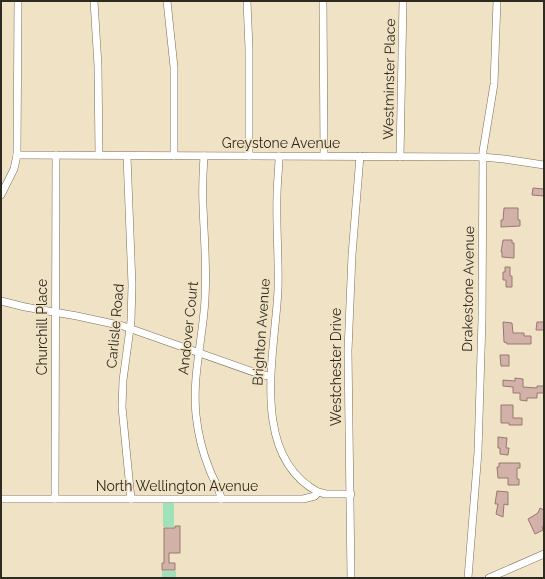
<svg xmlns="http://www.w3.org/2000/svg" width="545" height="579" viewBox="0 0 545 579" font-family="Raleway,sans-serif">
<rect width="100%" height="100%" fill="#f0e2c5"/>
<g fill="#9fe2b9">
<polygon points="174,501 174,527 163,527 163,502"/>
<rect x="162" y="571" width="14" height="7"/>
</g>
<g fill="#d2b1a8" stroke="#977870">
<polygon points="533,188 544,189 544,196 532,195"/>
<polygon points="504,208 518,208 518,220 520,220 520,226 501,227 501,220 503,220"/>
<polygon points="503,240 512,240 512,243 514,243 514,258 502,257 502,252 501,252"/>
<polygon points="505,267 510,267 510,276 512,276 512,287 506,287 506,280 503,280 503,272 505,272"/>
<polygon points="503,322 512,323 513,333 524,333 524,336 531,336 531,344 507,344 507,343 504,342"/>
<polygon points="537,322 544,322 544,330 536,330"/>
<polygon points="500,355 509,355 509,366 501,366"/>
<polygon points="515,378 523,379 523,387 537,388 537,386 544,386 544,393 537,393 537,398 527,398 527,401 520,400 520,393 513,393 513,387 503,386 503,380 515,381"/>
<polygon points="501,405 513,405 513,418 522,418 522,425 509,425 509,423 501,423"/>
<polygon points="498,437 507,438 506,448 509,448 508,455 500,454 500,448 498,448"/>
<polygon points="499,463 520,463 520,468 517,468 517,479 519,479 519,485 508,485 508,478 498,478 497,467 499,467"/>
<polygon points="497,491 508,492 508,505 504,504 503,517 496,514 498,504 495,504"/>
<polygon points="540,508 544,510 544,526 542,527 543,530 535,534 528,519 538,513"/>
<polygon points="175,526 180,526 180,553 169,553 169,563 175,563 175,570 162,570 162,563 164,563 164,528 175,528"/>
</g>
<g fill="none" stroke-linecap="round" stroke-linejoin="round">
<g stroke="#7b6f55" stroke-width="8">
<g id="minor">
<polyline points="94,1 98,66 99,155"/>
<polyline points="167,1 174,67 174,156"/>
<polyline points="247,1 249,49 249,156"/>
<polyline points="323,1 324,156"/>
<polyline points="17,155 482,157 504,159 544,165"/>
<polyline points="127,156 132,285 131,321 123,380 122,407 131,499"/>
<path d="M 204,156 C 203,172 202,189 203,205 C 204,237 207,267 205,299 C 203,338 192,376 196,415 C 198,433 202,451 209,468 C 212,478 220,488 221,499"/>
<path d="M 279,156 C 279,169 277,183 277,196 C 276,227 279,259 278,290 C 275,353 249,455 318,492"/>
<polyline points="400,157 403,1"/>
<polyline points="1,195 14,169 17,155 18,1"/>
<polyline points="1,301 25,307 77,316 123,326 262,375 270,376"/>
<polyline points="1,499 303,499 315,496 318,492 326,494 351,494"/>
<polyline points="55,499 56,155"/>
<polyline points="351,578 348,351 352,255 360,156"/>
<polyline points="468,578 478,452 482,319 483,151 494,84 497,1"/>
<polyline points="489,578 544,554"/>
</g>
</g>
<use href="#minor" stroke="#fff" stroke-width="7"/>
</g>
<g text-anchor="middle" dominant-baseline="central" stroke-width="3" stroke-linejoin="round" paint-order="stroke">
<g font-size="14" fill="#2f2a1f" stroke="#f0e2c5">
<text transform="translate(389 79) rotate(-89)">Westminster Place</text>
<text x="281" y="143">Greystone Avenue</text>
<text transform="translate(468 289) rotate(-89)">Drakestone Avenue</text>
<text transform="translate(115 326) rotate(-85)">Carlisle Road</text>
<text transform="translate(42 327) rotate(-90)">Churchill Place</text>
<text transform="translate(188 328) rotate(-84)">Andover Court</text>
<text transform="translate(261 332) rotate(-86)">Brighton Avenue</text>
<text transform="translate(336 367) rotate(-90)">Westchester Drive</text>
<text x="177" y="486">North Wellington Avenue</text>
</g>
</g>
<rect width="545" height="579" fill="none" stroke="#2f2a1f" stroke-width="4"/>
</svg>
